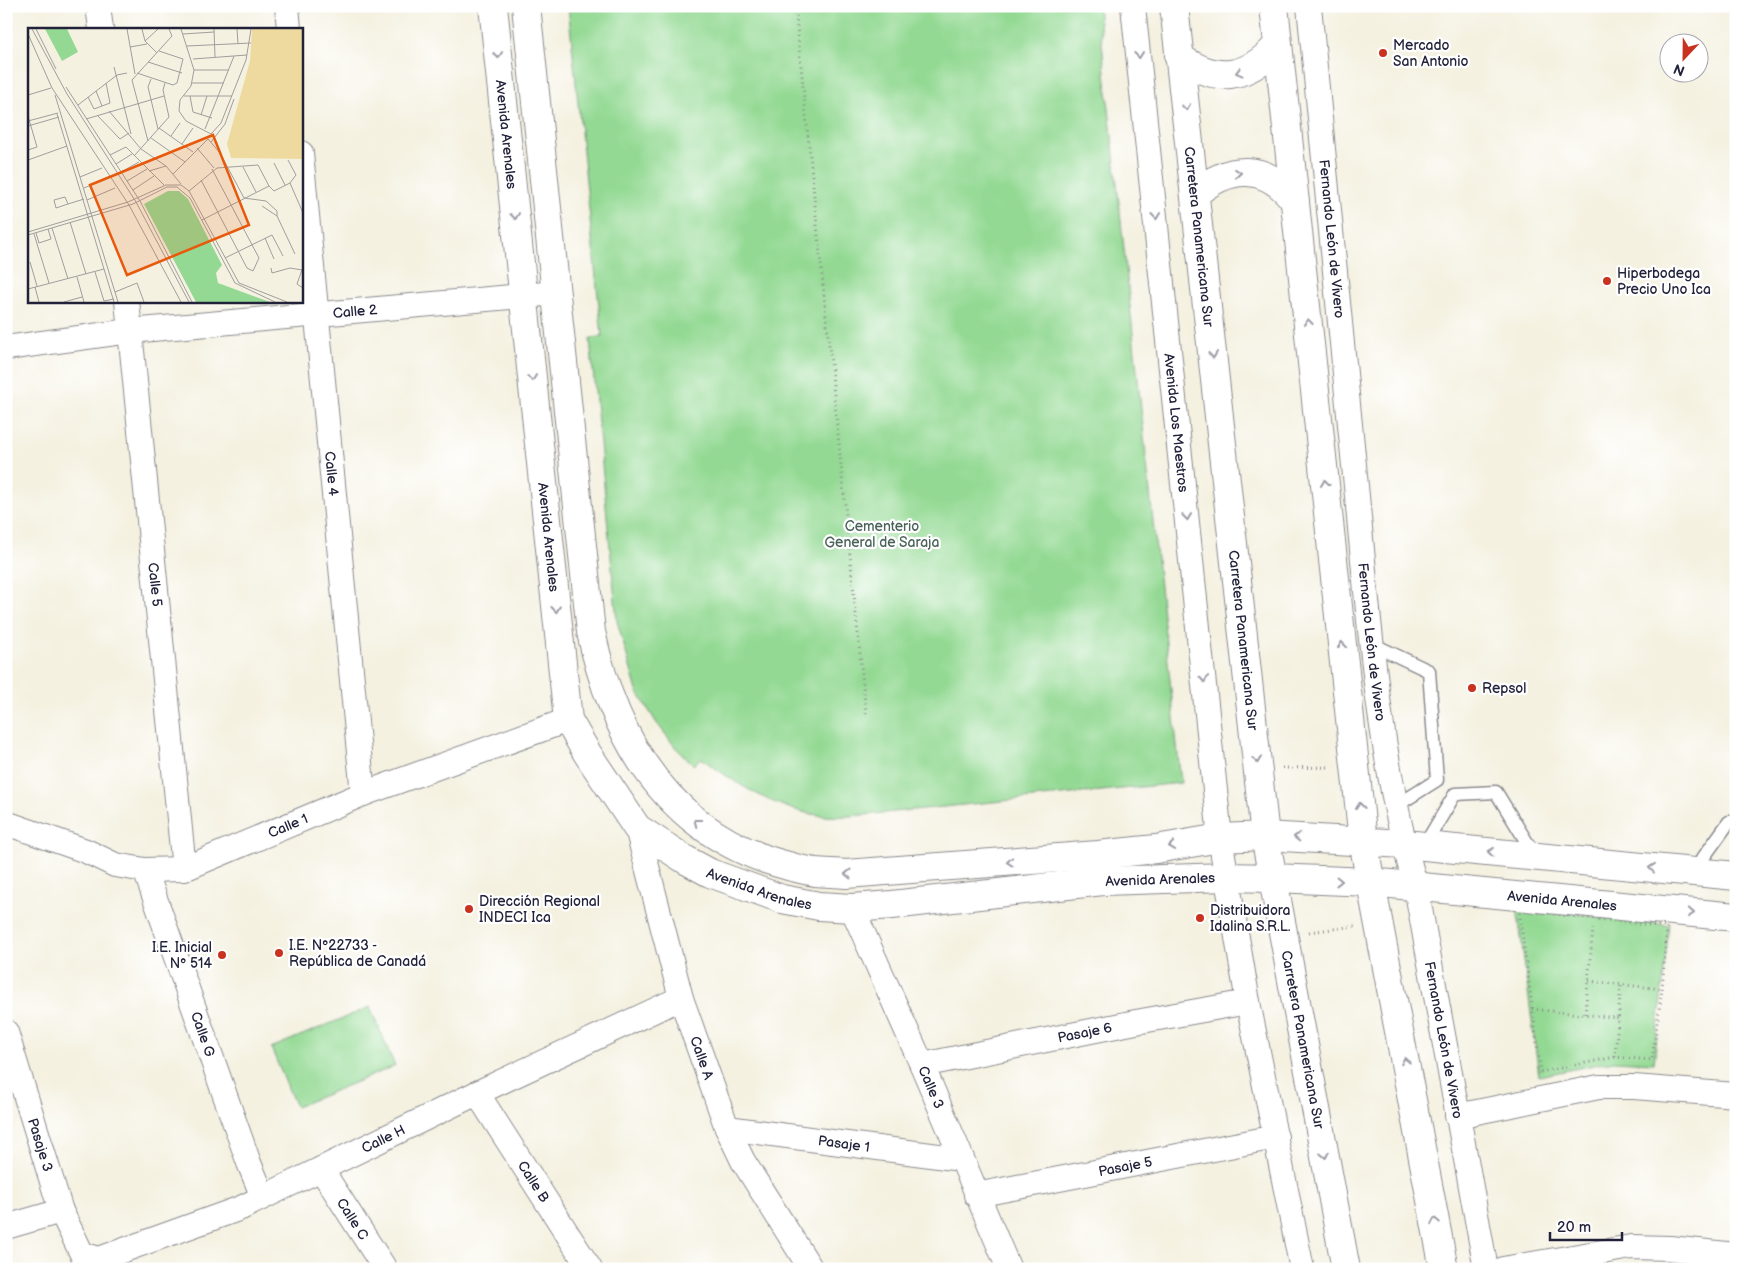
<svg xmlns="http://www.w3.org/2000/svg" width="1742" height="1275" viewBox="0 0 1742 1275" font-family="'Balsamiq Sans',sans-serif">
<rect width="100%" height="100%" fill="#fff"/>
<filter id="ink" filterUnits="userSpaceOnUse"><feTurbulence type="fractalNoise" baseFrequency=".02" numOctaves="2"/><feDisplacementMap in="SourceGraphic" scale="10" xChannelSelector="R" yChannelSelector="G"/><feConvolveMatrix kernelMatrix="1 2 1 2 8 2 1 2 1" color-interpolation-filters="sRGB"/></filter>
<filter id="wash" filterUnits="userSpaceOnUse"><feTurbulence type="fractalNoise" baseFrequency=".0096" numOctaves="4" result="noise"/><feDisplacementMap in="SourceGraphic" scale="20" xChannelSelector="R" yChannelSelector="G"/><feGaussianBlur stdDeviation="1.12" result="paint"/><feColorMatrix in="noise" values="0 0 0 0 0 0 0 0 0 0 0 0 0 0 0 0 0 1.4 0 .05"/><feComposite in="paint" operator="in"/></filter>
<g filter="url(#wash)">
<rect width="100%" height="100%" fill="#f4f1e0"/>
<g fill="#93d993" stroke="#5a7e67">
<path d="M 568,6 L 1098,6 L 1181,783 L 864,815 C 851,816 838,817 825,816 C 778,811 738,785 701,758 L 694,765 L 676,748 L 656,722 L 637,691 L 617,621 L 590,339 L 602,336 Z"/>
<polygon points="1517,907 1669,925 1654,1063 1614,1061 1539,1076"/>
<polygon points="370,1007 395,1066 296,1107 271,1048"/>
</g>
</g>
<g filter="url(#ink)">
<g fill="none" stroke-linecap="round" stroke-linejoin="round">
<g stroke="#8b8a8e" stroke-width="15">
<g id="service">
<polyline points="1372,644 1429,671 1437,780 1396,806"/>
<polyline points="1424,846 1455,794 1496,792 1536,857"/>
<polyline points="1693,872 1729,822 1736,822"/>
</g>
</g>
<g stroke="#8b8a8e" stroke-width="26">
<g id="minor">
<polyline points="98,6 101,29"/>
<polyline points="287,6 289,29"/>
<path id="s1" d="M 1133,6 L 1220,838 L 1248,1002 L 1302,1269"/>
<path id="s2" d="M 1309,6 C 1325,166 1341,326 1356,486 C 1369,620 1378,757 1416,887 L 1486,1269"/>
<path id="s3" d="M 301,153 L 363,794"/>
<path id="s4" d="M 127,301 L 184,869"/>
<path id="s5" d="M 6,348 L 130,331 L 556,293"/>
<path id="s6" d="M 6,823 L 86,851 L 115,865 L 145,870 L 184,869 L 363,794 L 568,720"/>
<path id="s7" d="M 637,828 L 681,998 L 727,1128 L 743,1161 L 811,1269"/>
<path id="s8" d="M 145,870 L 249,1163 L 263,1197"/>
<path id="s9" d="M 852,908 L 922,1065 L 1009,1269"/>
<path id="s10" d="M 6,1032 L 61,1211 L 82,1254 L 99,1259 L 241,1208 L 477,1093 L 681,998"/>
<path id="s11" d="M 922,1065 L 1136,1022 L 1248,1002"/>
<path id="s12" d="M 477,1093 L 590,1269"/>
<polyline points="1457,1116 1599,1087 1634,1087 1736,1095"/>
<path id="s13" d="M 727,1128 L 961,1159"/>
<path id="s14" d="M 321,1169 L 385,1269"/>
<path id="s15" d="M 976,1195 L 1276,1137"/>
<polyline points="6,1227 61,1211"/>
<polyline points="1503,1269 1631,1247 1670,1248 1736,1255"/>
</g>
</g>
<g stroke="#8b8a8e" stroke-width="30">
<g id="tertiary">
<path id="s16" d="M 493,6 L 568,720 L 587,753 L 637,828 L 686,860 L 710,873 L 782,899 L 819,906 L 852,908 L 892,905 L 1103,881 L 1227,877 L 1273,878 L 1370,882 L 1736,917"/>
<path d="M 526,6 L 591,632 C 613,735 663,824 768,860 C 784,865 800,870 816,872 C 826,873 836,873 846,874 L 1098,855 L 1156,849 L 1220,838 L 1265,836 L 1404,844 L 1736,876"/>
</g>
</g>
<g stroke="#8b8a8e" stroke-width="30">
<g id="trunk">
<path id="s17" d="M 1174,6 L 1265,836 L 1346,1269"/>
<polyline points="1274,6 1363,841 1444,1269"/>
<path d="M 1179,57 C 1217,84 1247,79 1278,45"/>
<path d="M 1195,194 C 1230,164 1266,163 1295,201"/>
</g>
</g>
<g stroke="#8b8a8e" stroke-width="3" stroke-dasharray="1 4" stroke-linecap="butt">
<polyline points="795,6 866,714"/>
<polyline points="1282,768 1331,767"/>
<polygon points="1519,910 1667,927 1662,989 1652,1060 1615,1057 1541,1072"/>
<polyline points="1309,932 1355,926"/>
<polyline points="1589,981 1662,989"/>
<polyline points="1532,1009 1618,1018"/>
<polyline points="1585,1014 1593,929"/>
<polyline points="1615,1057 1621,985"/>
</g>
<use href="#service" stroke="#fff" stroke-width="12"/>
<use href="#minor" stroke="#fff" stroke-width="24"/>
<use href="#tertiary" stroke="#fff" stroke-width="28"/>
<use href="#trunk" stroke="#fff" stroke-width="28"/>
</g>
<defs><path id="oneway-chevron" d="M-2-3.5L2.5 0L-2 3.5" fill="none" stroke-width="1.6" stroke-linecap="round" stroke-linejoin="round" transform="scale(1.25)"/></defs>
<g stroke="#9c9ca7">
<use href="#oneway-chevron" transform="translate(498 55) rotate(84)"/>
<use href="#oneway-chevron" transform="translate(1139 55) rotate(83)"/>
<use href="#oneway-chevron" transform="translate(1239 72) rotate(165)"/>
<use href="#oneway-chevron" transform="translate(1186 107) rotate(84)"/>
<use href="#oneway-chevron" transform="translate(1238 173) rotate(-5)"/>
<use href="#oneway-chevron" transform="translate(515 216) rotate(84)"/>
<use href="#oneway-chevron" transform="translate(1156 216) rotate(84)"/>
<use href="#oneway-chevron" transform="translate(1308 322) rotate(-96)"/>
<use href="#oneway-chevron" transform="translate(1213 355) rotate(84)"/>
<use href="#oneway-chevron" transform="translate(532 378) rotate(84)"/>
<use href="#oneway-chevron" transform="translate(1325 483) rotate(-96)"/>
<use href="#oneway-chevron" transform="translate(1187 517) rotate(84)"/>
<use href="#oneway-chevron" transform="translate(556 609) rotate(84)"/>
<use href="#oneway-chevron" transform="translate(1342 645) rotate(-96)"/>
<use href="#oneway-chevron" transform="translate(1204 679) rotate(84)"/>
<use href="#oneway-chevron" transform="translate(1257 760) rotate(84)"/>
<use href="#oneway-chevron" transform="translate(1360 806) rotate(-96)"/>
<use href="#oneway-chevron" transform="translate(697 822) rotate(-142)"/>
<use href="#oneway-chevron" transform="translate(1297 837) rotate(-178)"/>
<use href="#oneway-chevron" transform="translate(1172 846) rotate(171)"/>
<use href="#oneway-chevron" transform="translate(1491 852) rotate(-174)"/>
<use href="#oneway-chevron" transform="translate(1010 862) rotate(175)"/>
<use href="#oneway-chevron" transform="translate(1652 868) rotate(-174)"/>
<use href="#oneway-chevron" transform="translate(848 874) rotate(-180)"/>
<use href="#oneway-chevron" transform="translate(1339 881) rotate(1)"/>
<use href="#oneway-chevron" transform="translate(1691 913) rotate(5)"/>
<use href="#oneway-chevron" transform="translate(1405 1061) rotate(-101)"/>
<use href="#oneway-chevron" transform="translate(1325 1155) rotate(79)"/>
<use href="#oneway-chevron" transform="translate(1435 1221) rotate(-101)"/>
</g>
</g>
<g fill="#c8321e" stroke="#fff" stroke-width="2">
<circle cx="1383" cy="53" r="5"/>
<circle cx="1607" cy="281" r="5"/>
<circle cx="1472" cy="688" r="5"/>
<circle cx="469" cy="909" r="5"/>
<circle cx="1200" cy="918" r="5"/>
<circle cx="279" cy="953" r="5"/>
<circle cx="222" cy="955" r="5"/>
</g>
<g text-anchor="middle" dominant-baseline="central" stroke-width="4.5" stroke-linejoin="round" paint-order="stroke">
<g font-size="14" fill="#22223b" stroke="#fff" text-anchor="start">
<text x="1393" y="45">Mercado<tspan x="1393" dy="16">San Antonio</tspan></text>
<text x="1617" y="273">Hiperbodega<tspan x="1617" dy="16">Precio Uno Ica</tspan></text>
<text x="1482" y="688">Repsol</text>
<text x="479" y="901">Dirección Regional<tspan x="479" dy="16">INDECI Ica</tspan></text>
<text x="1210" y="910">Distribuidora<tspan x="1210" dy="16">Idalina S.R.L.</tspan></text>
<text x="289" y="945">I.E. Nº22733 -<tspan x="289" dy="16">República de Canadá</tspan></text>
<text x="212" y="947" text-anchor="end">I.E. Inicial<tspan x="212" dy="16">Nº 514</tspan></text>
</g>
<g font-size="14" fill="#22223b" stroke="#fff">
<text stroke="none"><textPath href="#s16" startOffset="129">Avenida Arenales</textPath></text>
<text stroke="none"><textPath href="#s17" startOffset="232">Carretera Panamericana Sur</textPath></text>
<text stroke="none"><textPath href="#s2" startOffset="234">Fernando León de Vivero</textPath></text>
<text stroke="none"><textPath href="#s5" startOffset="351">Calle 2</textPath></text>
<text stroke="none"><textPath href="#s1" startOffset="419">Avenida Los Maestros</textPath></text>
<text stroke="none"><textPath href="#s3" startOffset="322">Calle 4</textPath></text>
<text stroke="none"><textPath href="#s16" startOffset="534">Avenida Arenales</textPath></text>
<text stroke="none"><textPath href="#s4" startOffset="285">Calle 5</textPath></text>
<text stroke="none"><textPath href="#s17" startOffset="638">Carretera Panamericana Sur</textPath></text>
<text stroke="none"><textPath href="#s2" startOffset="639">Fernando León de Vivero</textPath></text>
<text stroke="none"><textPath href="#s6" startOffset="299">Calle 1</textPath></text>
<text stroke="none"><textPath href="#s16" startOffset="1389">Avenida Arenales</textPath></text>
<text stroke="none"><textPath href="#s16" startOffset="984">Avenida Arenales</textPath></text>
<text stroke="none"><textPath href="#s16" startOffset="1792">Avenida Arenales</textPath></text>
<text stroke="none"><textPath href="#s11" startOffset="166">Pasaje 6</textPath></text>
<text stroke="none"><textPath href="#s8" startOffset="174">Calle G</textPath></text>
<text stroke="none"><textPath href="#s17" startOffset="1042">Carretera Panamericana Sur</textPath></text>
<text stroke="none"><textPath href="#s2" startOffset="1044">Fernando León de Vivero</textPath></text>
<text stroke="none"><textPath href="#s7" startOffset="239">Calle A</textPath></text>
<text stroke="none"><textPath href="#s9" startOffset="196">Calle 3</textPath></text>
<text stroke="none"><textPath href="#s10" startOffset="562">Calle H</textPath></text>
<text stroke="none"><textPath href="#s13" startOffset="118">Pasaje 1</textPath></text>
<text stroke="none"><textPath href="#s10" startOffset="118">Pasaje 3</textPath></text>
<text stroke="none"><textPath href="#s15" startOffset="152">Pasaje 5</textPath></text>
<text stroke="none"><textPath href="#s12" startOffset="105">Calle B</textPath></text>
<text stroke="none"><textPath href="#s14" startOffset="59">Calle C</textPath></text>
</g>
<g font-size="14" fill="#4a625a" stroke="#fff">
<text x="882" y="526">Cementerio<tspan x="882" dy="16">General de Saraja</tspan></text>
</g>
</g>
<g transform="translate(28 28)">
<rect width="275" height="275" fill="#f4f1e0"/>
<path d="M 17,1 L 39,1 L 50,24 L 34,33 ZM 140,163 L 151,163 L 160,171 L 194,237 L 188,245 L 190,255 L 242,274 L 168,274 L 116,176 Z" fill="#93d993"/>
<path d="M 224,1 L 275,1 L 275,131 L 203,130 L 199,116 L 222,33 Z" fill="#eeda9e"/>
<path fill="none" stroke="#a09e9e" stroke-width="1" d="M 4,1 L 39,66 L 108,174 L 161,274M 8,1 L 28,41M 99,1 L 107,46M 114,1 L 117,13 L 129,25M 153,1 L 166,42 L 163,58 L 152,72 L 151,83 L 158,93 L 183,106 L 193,95 L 218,32 L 223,1M 186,1 L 187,29M 209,1 L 210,16M 0,6 L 24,60 L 101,177 L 153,274M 155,6 L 186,4M 117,13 L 130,1M 159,18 L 223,15M 102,19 L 119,16M 165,31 L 219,27M 120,34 L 154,45M 86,39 L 103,106M 166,42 L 201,42M 109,45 L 145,57 L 149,55 L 155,31 L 131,23M 123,51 L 120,59 L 130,101M 164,55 L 196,55M 38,59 L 112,173 L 164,274M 68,63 L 74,78M 0,67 L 23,60M 27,67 L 90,274M 156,68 L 204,68M 162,68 L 165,84 L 184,90M 60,69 L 66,81 L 82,75 L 78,55M 50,77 L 89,47 L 99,45M 81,83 L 113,121 L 138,138 L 153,156M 29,86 L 86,274M 69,87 L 92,111 L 101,105M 173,87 L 179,68M 0,88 L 9,119 L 0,122M 58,91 L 136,68M 0,93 L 30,85M 0,98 L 31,89M 131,100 L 165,124M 177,101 L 206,28M 143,108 L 152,95M 123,110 L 157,134M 120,113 L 104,52 L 144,8 L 141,1M 183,114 L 197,96 L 206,71M 154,116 L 165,100M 169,120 L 186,140M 82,127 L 98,119 L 136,157M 106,128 L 141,89 L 135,62 L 137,55M 0,132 L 39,118M 246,135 L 257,157M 88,136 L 104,126M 215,139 L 228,164M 121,143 L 138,138M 93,144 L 111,134M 145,146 L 180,111 L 192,125 L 216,170 L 238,173 L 249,183 L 249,188M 52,149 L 74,140M 173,152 L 219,240 L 225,243 L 231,230 L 184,141M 99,153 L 119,141M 262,155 L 275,185M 56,160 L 80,150M 105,162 L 126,148M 161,163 L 189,140 L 230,137 L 241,158M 59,172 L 87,160M 40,176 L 37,169 L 26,172 L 28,180 L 40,176 L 56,171M 234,178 L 249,188 L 267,226M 174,192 L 241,158 L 246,163 L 262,155 L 268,147 L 260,132M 42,194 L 58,246M 24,200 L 40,251M 0,204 L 100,174 L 138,157 L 153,157 L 161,163 L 211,255 L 259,274M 8,205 L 11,215 L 23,211 L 20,201M 6,206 L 21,255M 0,207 L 105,176 L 139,159 L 149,159 L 162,170 L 207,255 L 247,274M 237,210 L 246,231M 197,230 L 244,207 L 255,228M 2,234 L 9,258M 275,239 L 269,256 L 275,260M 243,240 L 244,245 L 262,240 L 274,242M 67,244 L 76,273 L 86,271M 49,249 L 56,274M 7,259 L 11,274M 0,261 L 76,241M 87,264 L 109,255 L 116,274M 36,274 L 54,269"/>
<path fill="#e8590c" fill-opacity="0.15" stroke="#e8590c" stroke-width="2.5" d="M 185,107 L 221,197 L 99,247 L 62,157 Z"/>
<rect width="275" height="275" fill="none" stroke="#22223b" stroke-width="2.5"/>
</g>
<rect width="1742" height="1275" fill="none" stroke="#fff" stroke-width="25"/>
<g transform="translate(1684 58) rotate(202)"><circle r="24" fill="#ffffff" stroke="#a7a7b1"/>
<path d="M0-4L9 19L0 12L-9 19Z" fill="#c8321e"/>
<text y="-8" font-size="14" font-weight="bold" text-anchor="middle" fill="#22223b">N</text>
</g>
<path d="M1550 1232v8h72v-8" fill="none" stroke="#22223b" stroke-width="2.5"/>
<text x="1557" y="1232" font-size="15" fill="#22223b" stroke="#ffffff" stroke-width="4" paint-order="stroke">20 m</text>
</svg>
